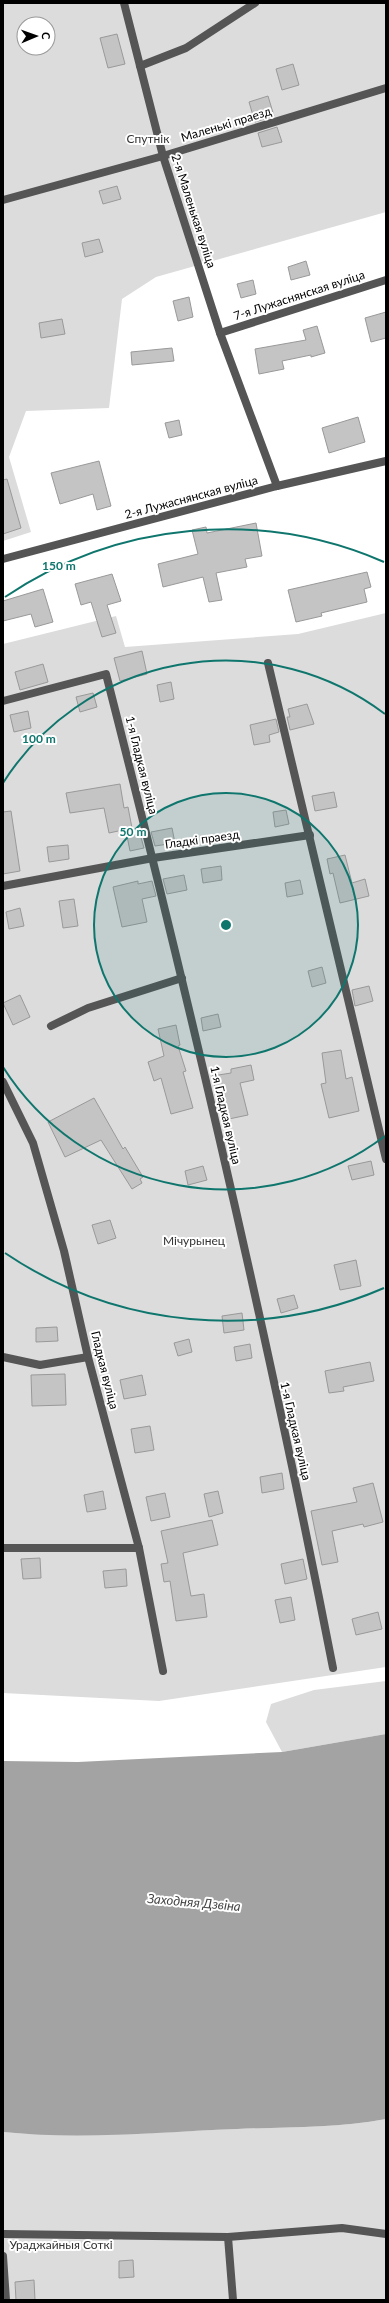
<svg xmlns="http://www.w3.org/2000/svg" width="389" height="2303" viewBox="0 0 389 2303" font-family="Lato,sans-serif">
<rect width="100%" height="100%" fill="#fff"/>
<g fill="#dcdcdc" fill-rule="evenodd">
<path d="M 3,3 L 386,3 L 386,212 L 156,277 L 122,299 L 109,408 L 26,411 L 9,457 L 31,532 L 3,541 ZM 24,24 L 48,24 L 48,48 L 24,48 Z"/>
<polygon points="386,613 386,1667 159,1701 3,1693 3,644 116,616 125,647 298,634"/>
<polygon points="386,1681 386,1734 282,1752 266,1722 271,1704 314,1690"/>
<path d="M 386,2119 L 386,2300 L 3,2300 L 3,2132 C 81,2139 160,2132 237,2129 C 287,2127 337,2128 386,2119 Z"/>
</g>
<path fill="#a3a3a3" d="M 386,1734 L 386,2119 C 337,2128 287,2127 237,2129 C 160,2132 81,2140 3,2132 L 3,1761 L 78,1762 L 282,1752 Z"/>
<g fill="#c4c4c4" stroke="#999">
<polygon points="117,34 125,64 108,68 100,38"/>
<polygon points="293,64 299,85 282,90 276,69"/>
<polygon points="268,96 274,116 255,122 249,102"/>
<polygon points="277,127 282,142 262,147 258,133"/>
<polygon points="117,186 121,199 103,204 99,191"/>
<polygon points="99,239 103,252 85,257 82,243"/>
<polygon points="306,261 310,275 291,280 288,267"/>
<polygon points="253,280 256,294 241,298 237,284"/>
<polygon points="189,297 193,317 178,321 173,301"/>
<polygon points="386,312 386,338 371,342 365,318"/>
<polygon points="62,319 65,334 41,338 39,323"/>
<polygon points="317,326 325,353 311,357 311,355 282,361 284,369 259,374 255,349 306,340 303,330"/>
<polygon points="172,348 174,361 132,365 131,352"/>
<polygon points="358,417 365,442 329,453 322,428"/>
<polygon points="179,420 182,435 169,438 165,423"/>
<polygon points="99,461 111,506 97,510 93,494 60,504 51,473"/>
<polygon points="7,479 21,528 3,534 3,480"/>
<polygon points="256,523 262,556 245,559 247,567 216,573 222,600 209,602 203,577 163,587 158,564 198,554 192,530 206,527 207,533"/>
<polygon points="367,572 371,587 364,589 367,602 321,613 322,616 296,622 288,590"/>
<polygon points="112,574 121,601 107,605 116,633 102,637 91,602 81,605 75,584"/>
<polygon points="43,589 53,622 35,627 31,614 3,621 3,601"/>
<polygon points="142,651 147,674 120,681 114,658"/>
<polygon points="43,664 48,682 20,690 15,672"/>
<polygon points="171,682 174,699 160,702 157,685"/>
<polygon points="93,693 97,707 80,712 76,697"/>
<polygon points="307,704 314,724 290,730 287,717 290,717 288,709"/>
<polygon points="28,711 31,728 14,732 10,715"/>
<polygon points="276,719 279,732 269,735 270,742 254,745 250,725"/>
<polygon points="120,784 124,808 128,807 132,828 109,833 104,808 70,813 66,793"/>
<polygon points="334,792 337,807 315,811 312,796"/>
<polygon points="286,810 289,824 275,827 273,812"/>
<polygon points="11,811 20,871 3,874 3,812"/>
<polygon points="172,828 175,843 155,846 151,832"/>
<polygon points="140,834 144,848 130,851 127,836"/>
<polygon points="68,845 69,859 49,862 47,847"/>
<polygon points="345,855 352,883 365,879 369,896 340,903 333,873 330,874 327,859"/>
<polygon points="221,866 222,880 203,883 201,869"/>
<polygon points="184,875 187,890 167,894 163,879"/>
<polygon points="300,880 303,894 287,897 285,883"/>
<polygon points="138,881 138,884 152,881 156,896 142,899 147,922 122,927 113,887"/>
<polygon points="74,899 78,926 63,928 59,901"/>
<polygon points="20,908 24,926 9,929 6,912"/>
<polygon points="322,967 326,983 312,987 308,971"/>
<polygon points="369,986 373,1001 355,1006 352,990"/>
<polygon points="20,995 30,1017 13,1025 3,1003"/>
<polygon points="218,1014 221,1027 203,1031 201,1018"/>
<polygon points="176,1025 180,1045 178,1046 186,1071 183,1072 193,1108 171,1114 161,1078 154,1081 148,1062 164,1056 158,1029"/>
<polygon points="341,1050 346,1079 352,1077 359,1111 329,1118 321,1084 326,1083 322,1053"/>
<polygon points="251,1065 254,1080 240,1083 248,1115 224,1120 212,1076 231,1073 231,1069"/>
<polygon points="94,1098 123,1149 125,1147 143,1177 140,1179 142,1183 132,1189 101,1140 65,1157 48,1122"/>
<polygon points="371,1161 374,1175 352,1180 348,1166"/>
<polygon points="203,1166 207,1180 188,1185 185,1171"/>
<polygon points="110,1220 116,1238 98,1244 92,1225"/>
<polygon points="356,1260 361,1286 340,1290 334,1265"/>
<polygon points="294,1295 298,1308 281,1313 277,1299"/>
<polygon points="242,1313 244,1330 224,1333 222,1316"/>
<polygon points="57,1327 58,1341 36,1342 36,1328"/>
<polygon points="189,1339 192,1352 178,1356 174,1343"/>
<polygon points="250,1344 252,1358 236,1361 234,1347"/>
<polygon points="370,1362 374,1381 343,1387 344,1391 329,1393 325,1371"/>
<polygon points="65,1374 66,1405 32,1406 31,1375"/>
<polygon points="142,1375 146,1395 124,1399 120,1380"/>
<polygon points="150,1426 154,1450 135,1453 131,1429"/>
<polygon points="282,1473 284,1489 262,1493 260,1477"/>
<polygon points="373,1483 383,1522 364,1527 363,1524 332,1531 338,1562 322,1565 311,1511 357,1502 353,1488"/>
<polygon points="103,1491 106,1509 87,1512 84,1495"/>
<polygon points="218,1491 223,1513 209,1517 204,1494"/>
<polygon points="165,1493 170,1517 151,1521 146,1497"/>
<polygon points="212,1520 218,1545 183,1553 191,1596 204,1594 207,1617 176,1621 170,1581 164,1582 161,1564 168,1563 161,1531"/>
<polygon points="40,1558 41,1578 23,1579 21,1559"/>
<polygon points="303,1559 307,1579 285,1584 281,1564"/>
<polygon points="126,1569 127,1586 105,1588 103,1571"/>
<polygon points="291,1597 295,1620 280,1623 275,1600"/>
<polygon points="378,1612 382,1629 356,1635 352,1619"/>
<polygon points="133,2260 134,2277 119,2278 119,2261"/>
<polygon points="34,2280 35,2300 16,2300 15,2282"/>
</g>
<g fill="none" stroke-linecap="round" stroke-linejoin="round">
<g stroke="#555" stroke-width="8">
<polyline points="124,3 163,156 220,333"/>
<polyline points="140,66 186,48 255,3"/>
<polyline points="3,200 163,156 386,88"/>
<polyline points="268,663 386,1159"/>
<path d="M 3,701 L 106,674 C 190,1003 268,1335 333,1668"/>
<polyline points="3,886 153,858 310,835"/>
<polyline points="51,1026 88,1008 182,978"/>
<polyline points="3,1082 33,1143 64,1251 88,1357 139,1548 163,1671"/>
<polyline points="3,1357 40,1365 88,1357"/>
<polyline points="3,1548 139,1548"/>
<polyline points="3,2234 228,2237 342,2228 386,2234"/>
<polyline points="228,2237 233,2300"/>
<polyline points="3,2256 6,2300"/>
</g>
<g stroke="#555" stroke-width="8">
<polyline points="277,486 220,333 386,280"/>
<polyline points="3,559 277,486 386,461"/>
</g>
</g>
<circle cx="226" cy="925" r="132" fill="#0f766e" fill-opacity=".12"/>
<g fill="none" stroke="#0f766e" stroke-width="2">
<circle cx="226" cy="925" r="132"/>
<path d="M385 1136A264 264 0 0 1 3 1067M3 783A264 264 0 0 1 385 714"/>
<path d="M384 1288A396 396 0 0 1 5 1253M5 597A396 396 0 0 1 384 562"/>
</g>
<g text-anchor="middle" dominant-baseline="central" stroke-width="4" stroke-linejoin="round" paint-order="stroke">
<g font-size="12" fill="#000" stroke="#fff">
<text transform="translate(226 124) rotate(-17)">Маленькі праезд</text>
<text transform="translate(194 211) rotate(72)">2-я Маленькая вуліца</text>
<text transform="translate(299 295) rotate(-18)">7-я Лужаснянская вуліца</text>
<text transform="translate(191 497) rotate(-15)">2-я Лужаснянская вуліца</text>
<text transform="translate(142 765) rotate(76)">1-я Гладкая вуліца</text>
<text transform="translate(202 839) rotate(-8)">Гладкі праезд</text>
<text transform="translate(226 1115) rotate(77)">1-я Гладкая вуліца</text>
<text transform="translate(105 1370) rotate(76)">Гладкая вуліца</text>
<text transform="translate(296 1431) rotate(77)">1-я Гладкая вуліца</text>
</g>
<g font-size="12" fill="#333" stroke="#fff">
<text x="148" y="138">Спутнік</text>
<text x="194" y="1240">Мічурынец</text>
<text x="61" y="2244">Ураджайныя Соткі</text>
</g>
<g font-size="13" font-style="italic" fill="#444" stroke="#fff">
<text transform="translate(194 1902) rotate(5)">Заходняя Дзвіна</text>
</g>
</g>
<circle cx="226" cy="925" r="6" fill="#0f766e" stroke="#fff" stroke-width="2"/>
<g font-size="12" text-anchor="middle" font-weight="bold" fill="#0f766e" stroke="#fff" stroke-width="4" stroke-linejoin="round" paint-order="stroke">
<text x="59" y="570">150 m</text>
<text x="39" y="743">100 m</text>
<text x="133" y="836">50 m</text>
</g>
<rect width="389" height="2303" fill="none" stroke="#000000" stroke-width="8"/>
<g transform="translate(36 36) rotate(88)"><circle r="19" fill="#ffffff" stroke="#999999"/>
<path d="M0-3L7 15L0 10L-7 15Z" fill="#000000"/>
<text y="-6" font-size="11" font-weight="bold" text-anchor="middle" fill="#000000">С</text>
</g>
</svg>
